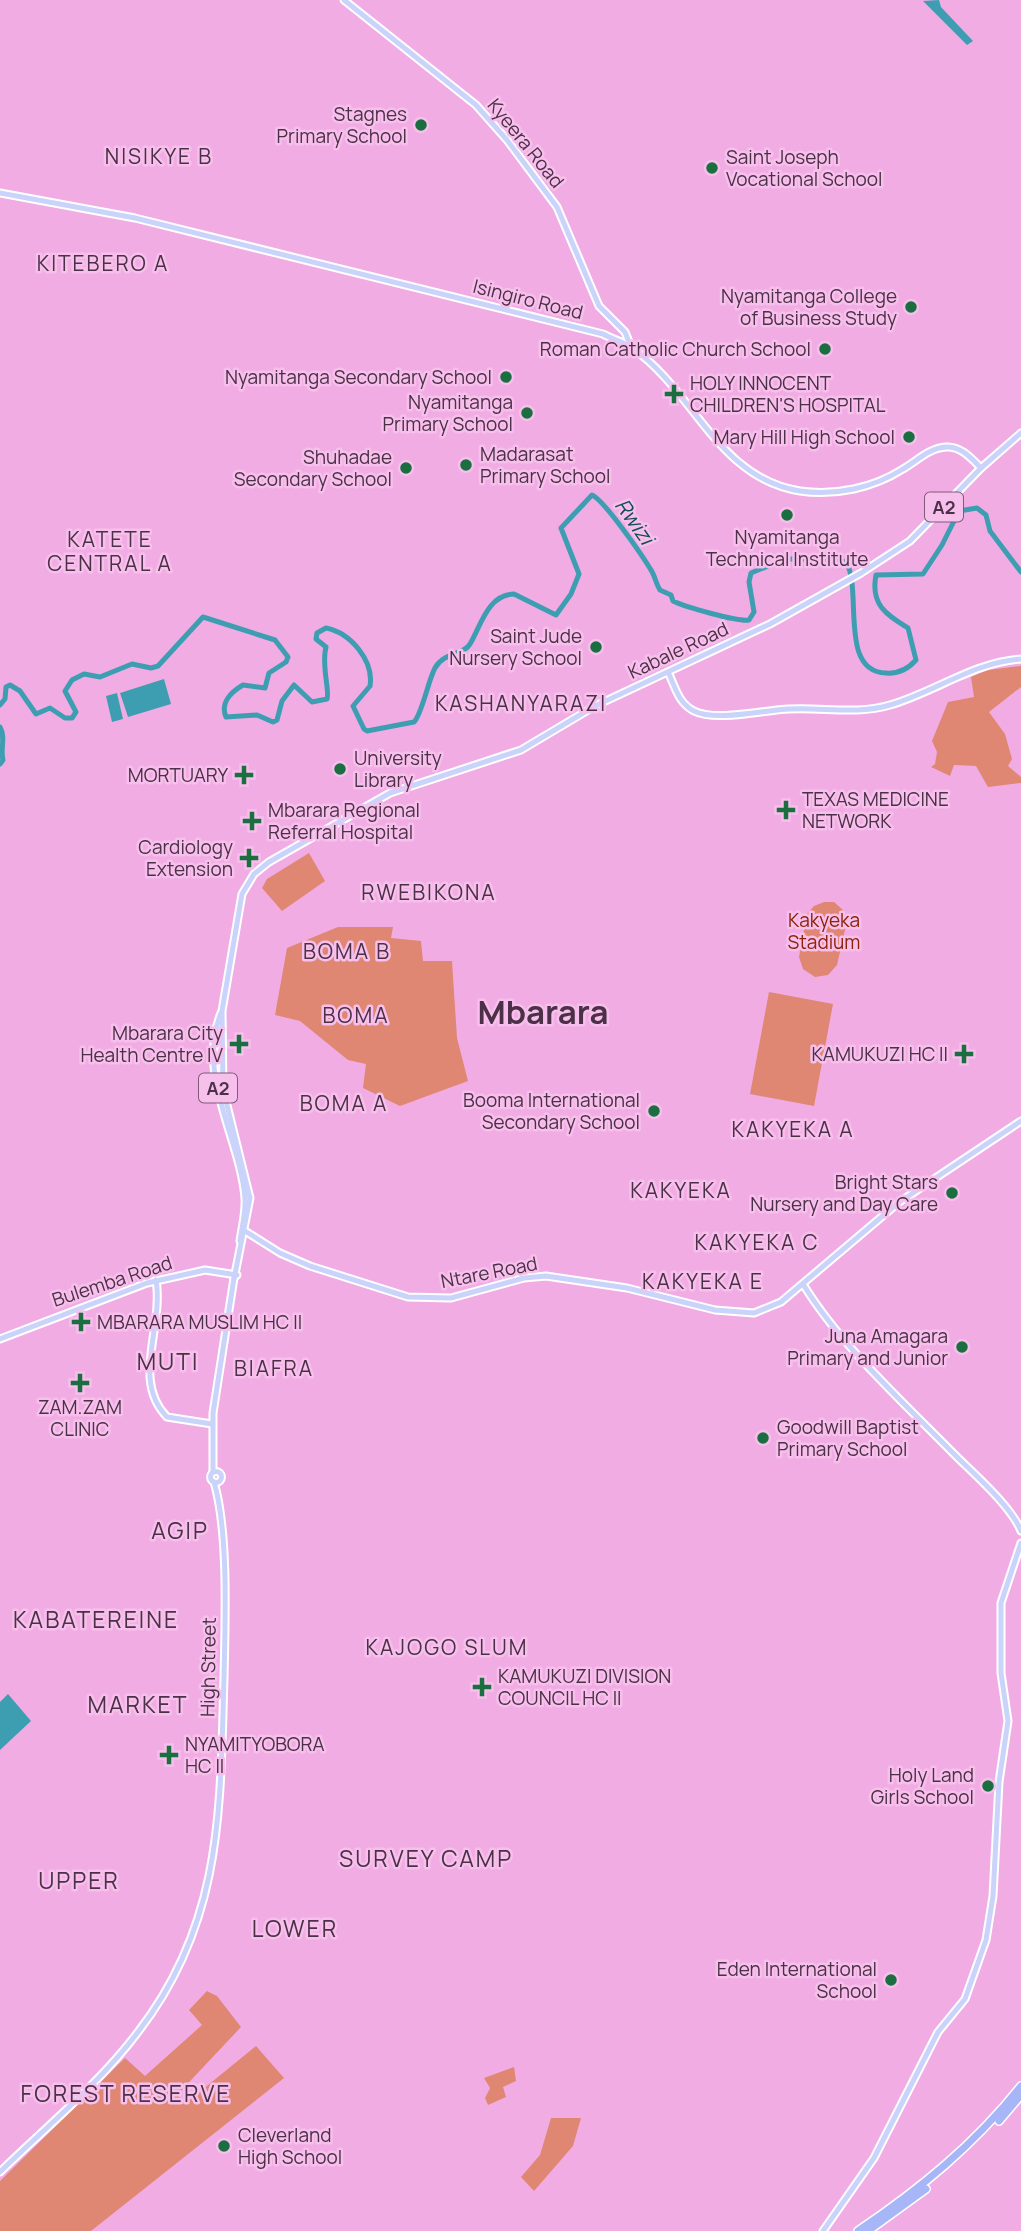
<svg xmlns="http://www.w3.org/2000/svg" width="1021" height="2231" viewBox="0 0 1021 2231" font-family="Manrope,sans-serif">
<rect width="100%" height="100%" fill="#f2ace4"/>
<g fill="#df8772">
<polygon points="1021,666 1021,687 989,712 1005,734 1012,759 1008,766 1021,777 1021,783 988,787 976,766 954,765 950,776 931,767 935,764 937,752 932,741 948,702 974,697 971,677 988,670"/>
<polygon points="309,853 325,881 282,911 262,888 267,879"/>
<polygon points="824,902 834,902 843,910 847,921 837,965 828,975 815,977 803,969 799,957 807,914 814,906"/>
<polygon points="338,927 393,927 391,938 421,941 423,961 452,961 457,1038 468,1081 400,1106 363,1088 366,1064 348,1060 300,1021 275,1015 287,948"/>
<polygon points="769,992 833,1004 814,1106 750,1094"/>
<polygon points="207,1991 217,1996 241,2027 177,2095 186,2103 256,2046 284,2078 91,2231 0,2231 0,2181 125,2058 145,2076 202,2025 189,2010"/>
<polygon points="514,2067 516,2081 503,2087 506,2097 488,2105 485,2098 490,2088 484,2078"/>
<polygon points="551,2118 581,2118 573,2146 534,2191 521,2177 540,2155"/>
</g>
<g fill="#3e9eb1">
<polygon points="939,0 941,7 973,41 967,45 923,1"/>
<polygon points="164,679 171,704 128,717 120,693"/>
<polygon points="117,693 123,719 112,722 106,696"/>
<polygon points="8,1694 31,1721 0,1750 0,1702"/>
</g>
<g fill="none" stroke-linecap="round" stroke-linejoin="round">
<g stroke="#3e9eb1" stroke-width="5">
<path d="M 0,705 L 5,699 L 6,687 L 10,685 L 20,691 L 36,714 L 50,708 L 65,718 L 72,718 L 76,712 L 65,691 L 72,680 L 84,674 L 100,677 L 132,664 L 151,668 L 158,666 L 203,617 L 275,640 L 288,657 L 286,662 L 269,673 L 265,688 L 243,685 C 231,692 220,703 226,717 L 257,715 L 273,722 L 277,720 L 282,701 L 294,685 L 312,702 L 327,699 C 330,691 321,665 326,647 L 316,639 L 317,633 L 326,628 C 351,633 374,661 370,686 L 353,706 L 364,729 L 367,731 L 414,722 C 422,714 428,681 435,668 C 444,652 464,655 470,644 C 481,626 487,595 514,594 L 556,615 L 571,594 L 579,574 L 561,528 L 592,495 C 604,500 642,555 651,570 C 655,576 656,584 660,590 L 671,595 L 673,601 C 685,607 738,622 749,620 L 754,612 L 749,582 L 751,573 L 785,559 L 836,559 L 846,562 C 863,589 838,672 886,673 C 898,674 908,669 916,660 L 908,628 C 887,615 870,605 876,575 L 923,574 L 942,545 L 959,511 L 977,508 L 986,515 L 990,531 L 1021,572"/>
<path d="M 0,727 C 6,738 0,748 3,760 L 0,764"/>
</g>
<g stroke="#fff" stroke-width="9">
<g id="major">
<polyline points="344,0 476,105 507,140 557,207 599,306 625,332 631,347"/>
<path d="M 0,193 L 135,218 L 603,334 C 612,339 624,342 632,348 C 694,390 717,478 800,491 C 836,496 873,488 903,469 C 917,461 929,448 946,447 C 961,446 971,458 981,468"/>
<path d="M 668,672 C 675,686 678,703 694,711 C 716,722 764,710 789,709 C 824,707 856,715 890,705 C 935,692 974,662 1021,659"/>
<path d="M 221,1013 C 196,1075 240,1138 245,1198 C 246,1212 242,1227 240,1241"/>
<polyline points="245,1231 280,1253 310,1266 408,1297 451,1298 524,1278 546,1276 627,1288 715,1310 754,1313 781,1302 898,1203 1021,1121"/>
<polyline points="234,1279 250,1198 223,1089 222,1011 242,894 254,874 269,862 390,793 521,750 595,706 770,624 861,573 910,541 981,468 1021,433"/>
<path d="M 156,1280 C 164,1328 131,1380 167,1417 L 212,1424"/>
<path d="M 803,1284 C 840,1345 904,1403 954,1454 C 974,1474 1011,1506 1021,1531"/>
<polyline points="0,1339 147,1283 205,1270 237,1275"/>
<circle cx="216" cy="1477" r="5.5"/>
<polyline points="213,1472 213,1413 234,1278"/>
<path d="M 0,2172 C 46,2127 99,2084 138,2032 C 223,1922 220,1810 224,1678 C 225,1625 229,1533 214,1482"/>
<polyline points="823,2231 874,2158 938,2032 965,1999 986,1940 993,1896 999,1782 1008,1721 1001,1673 1001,1603 1021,1543"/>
</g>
</g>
<g stroke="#fff" stroke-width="10">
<g id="highway">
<polyline points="999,2121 1021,2095"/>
<path d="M 858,2231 C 920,2189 974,2145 1021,2086"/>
<polyline points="868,2231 926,2189"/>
</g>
</g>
<use href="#major" stroke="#cad3fa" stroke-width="5"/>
<use href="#highway" stroke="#a7b6f7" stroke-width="7"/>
</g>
<g fill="#1a6e3f" stroke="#f7bfeb" stroke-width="2.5">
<circle cx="421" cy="125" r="7"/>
<circle cx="712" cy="168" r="7"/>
<circle cx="911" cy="307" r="7"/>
<circle cx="825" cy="349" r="7"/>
<circle cx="506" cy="377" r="7"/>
<path d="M670.5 383.5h7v7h7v7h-7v7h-7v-7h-7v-7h7z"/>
<circle cx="527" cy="413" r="7"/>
<circle cx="909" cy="437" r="7"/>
<circle cx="466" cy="465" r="7"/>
<circle cx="406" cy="468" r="7"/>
<circle cx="787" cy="515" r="7"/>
<circle cx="596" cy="647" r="7"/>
<circle cx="340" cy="769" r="7"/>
<path d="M240.5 764.5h7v7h7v7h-7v7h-7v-7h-7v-7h7z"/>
<path d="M782.5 799.5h7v7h7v7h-7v7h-7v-7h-7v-7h7z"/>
<path d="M248.5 810.5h7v7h7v7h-7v7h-7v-7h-7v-7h7z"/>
<path d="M245.5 847.5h7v7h7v7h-7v7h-7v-7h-7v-7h7z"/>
<path d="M235.5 1033.5h7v7h7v7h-7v7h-7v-7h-7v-7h7z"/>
<path d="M960.5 1043.5h7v7h7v7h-7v7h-7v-7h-7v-7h7z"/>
<circle cx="654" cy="1111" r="7"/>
<circle cx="952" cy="1193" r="7"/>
<path d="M77.5 1311.5h7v7h7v7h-7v7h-7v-7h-7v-7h7z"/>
<circle cx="962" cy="1347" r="7"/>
<path d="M76.5 1372.5h7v7h7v7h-7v7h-7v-7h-7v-7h7z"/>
<circle cx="763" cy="1438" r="7"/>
<path d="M478.5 1676.5h7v7h7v7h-7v7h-7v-7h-7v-7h7z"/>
<path d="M165.5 1744.5h7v7h7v7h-7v7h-7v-7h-7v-7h7z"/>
<circle cx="988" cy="1786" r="7"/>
<circle cx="891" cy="1980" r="7"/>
<circle cx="224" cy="2146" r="7"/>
</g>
<g text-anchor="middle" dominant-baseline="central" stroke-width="5" stroke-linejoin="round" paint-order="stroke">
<g fill="#f7bfeb" stroke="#7f5b78" stroke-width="2">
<rect x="925" y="492.5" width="38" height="29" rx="5"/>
<rect x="199" y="1073.5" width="38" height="29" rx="5"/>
</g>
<g font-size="18" font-weight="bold" fill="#4c3047">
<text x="944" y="507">A2</text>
<text x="218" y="1088">A2</text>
</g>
<g font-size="19" fill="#4c3047" stroke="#f7bfeb" text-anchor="end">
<text x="407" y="114">Stagnes<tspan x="407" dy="22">Primary School</tspan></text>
<text x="726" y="157" text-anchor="start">Saint Joseph<tspan x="726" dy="22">Vocational School</tspan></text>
<text x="897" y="296">Nyamitanga College<tspan x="897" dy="22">of Business Study</tspan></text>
<text x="811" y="349">Roman Catholic Church School</text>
<text x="492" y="377">Nyamitanga Secondary School</text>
<text x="690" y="383" text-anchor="start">HOLY INNOCENT<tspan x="690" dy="22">CHILDREN'S HOSPITAL</tspan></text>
<text x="513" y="402">Nyamitanga<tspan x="513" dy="22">Primary School</tspan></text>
<text x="895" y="437">Mary Hill High School</text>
<text x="480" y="454" text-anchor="start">Madarasat<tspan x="480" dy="22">Primary School</tspan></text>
<text x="392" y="457">Shuhadae<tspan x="392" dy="22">Secondary School</tspan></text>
<text x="787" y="537" text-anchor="middle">Nyamitanga<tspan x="787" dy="22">Technical Institute</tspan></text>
<text x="582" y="636">Saint Jude<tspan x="582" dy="22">Nursery School</tspan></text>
<text x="354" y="758" text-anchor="start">University<tspan x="354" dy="22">Library</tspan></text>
<text x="228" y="775">MORTUARY</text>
<text x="802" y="799" text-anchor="start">TEXAS MEDICINE<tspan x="802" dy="22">NETWORK</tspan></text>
<text x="268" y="810" text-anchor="start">Mbarara Regional<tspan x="268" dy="22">Referral Hospital</tspan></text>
<text x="233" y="847">Cardiology<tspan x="233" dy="22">Extension</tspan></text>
<text x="223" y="1033">Mbarara City<tspan x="223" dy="22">Health Centre IV</tspan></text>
<text x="948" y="1054">KAMUKUZI HC II</text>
<text x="640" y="1100">Booma International<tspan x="640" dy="22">Secondary School</tspan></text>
<text x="938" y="1182">Bright Stars<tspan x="938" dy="22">Nursery and Day Care</tspan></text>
<text x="97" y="1322" text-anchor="start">MBARARA MUSLIM HC II</text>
<text x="948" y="1336">Juna Amagara<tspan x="948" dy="22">Primary and Junior</tspan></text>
<text x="80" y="1407" text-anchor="middle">ZAM.ZAM<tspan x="80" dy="22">CLINIC</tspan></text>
<text x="777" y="1427" text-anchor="start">Goodwill Baptist<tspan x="777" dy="22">Primary School</tspan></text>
<text x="498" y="1676" text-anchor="start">KAMUKUZI DIVISION<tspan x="498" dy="22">COUNCIL HC II</tspan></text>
<text x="185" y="1744" text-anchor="start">NYAMITYOBORA<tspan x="185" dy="22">HC II</tspan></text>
<text x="974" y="1775">Holy Land<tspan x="974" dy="22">Girls School</tspan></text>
<text x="877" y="1969">Eden International<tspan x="877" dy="22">School</tspan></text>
<text x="238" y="2135" text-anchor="start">Cleverland<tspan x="238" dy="22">High School</tspan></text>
</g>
<g font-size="19" fill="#4c3047" stroke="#f7bfeb">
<text transform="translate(526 143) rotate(51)">Kyeera Road</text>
<text transform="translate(528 299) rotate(14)">Isingiro Road</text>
<text transform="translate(678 650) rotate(-25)">Kabale Road</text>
<text transform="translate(489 1272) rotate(-11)">Ntare Road</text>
<text transform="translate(112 1281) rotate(-18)">Bulemba Road</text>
<text transform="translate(208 1667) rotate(-89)">High Street</text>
</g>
<g font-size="19" fill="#8d2209" stroke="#f7bfeb">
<text x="824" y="920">Kakyeka<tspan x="824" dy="22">Stadium</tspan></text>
</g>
<g font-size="21" letter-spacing="2" fill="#4c3047" stroke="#f7bfeb">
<text x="159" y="156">NISIKYE B</text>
<text x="103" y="263">KITEBERO A</text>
<text x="110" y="539">KATETE<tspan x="110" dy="24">CENTRAL A</tspan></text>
<text x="521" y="703">KASHANYARAZI</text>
<text x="429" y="892">RWEBIKONA</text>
<text x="347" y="951">BOMA B</text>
<text x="356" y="1015">BOMA</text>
<text x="344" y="1103">BOMA A</text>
<text x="793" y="1129">KAKYEKA A</text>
<text x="681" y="1190">KAKYEKA</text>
<text x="757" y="1242">KAKYEKA C</text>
<text x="703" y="1281">KAKYEKA E</text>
<text x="274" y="1368">BIAFRA</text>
<text x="447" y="1647">KAJOGO SLUM</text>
</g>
<g font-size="21" font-style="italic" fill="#144b56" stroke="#f7bfeb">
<text transform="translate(635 521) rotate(55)">Rwizi</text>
</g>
<g font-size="23" letter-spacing="2" fill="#4c3047" stroke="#f7bfeb">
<text x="168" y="1361">MUTI</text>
<text x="180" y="1530">AGIP</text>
<text x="96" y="1619">KABATEREINE</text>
<text x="138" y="1704">MARKET</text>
<text x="426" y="1858">SURVEY CAMP</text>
<text x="79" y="1880">UPPER</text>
<text x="295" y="1928">LOWER</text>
<text x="126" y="2093">FOREST RESERVE</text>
</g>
<g font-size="33" font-weight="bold" fill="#4c3047" stroke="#f7bfeb">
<text x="543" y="1011">Mbarara</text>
</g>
</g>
</svg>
